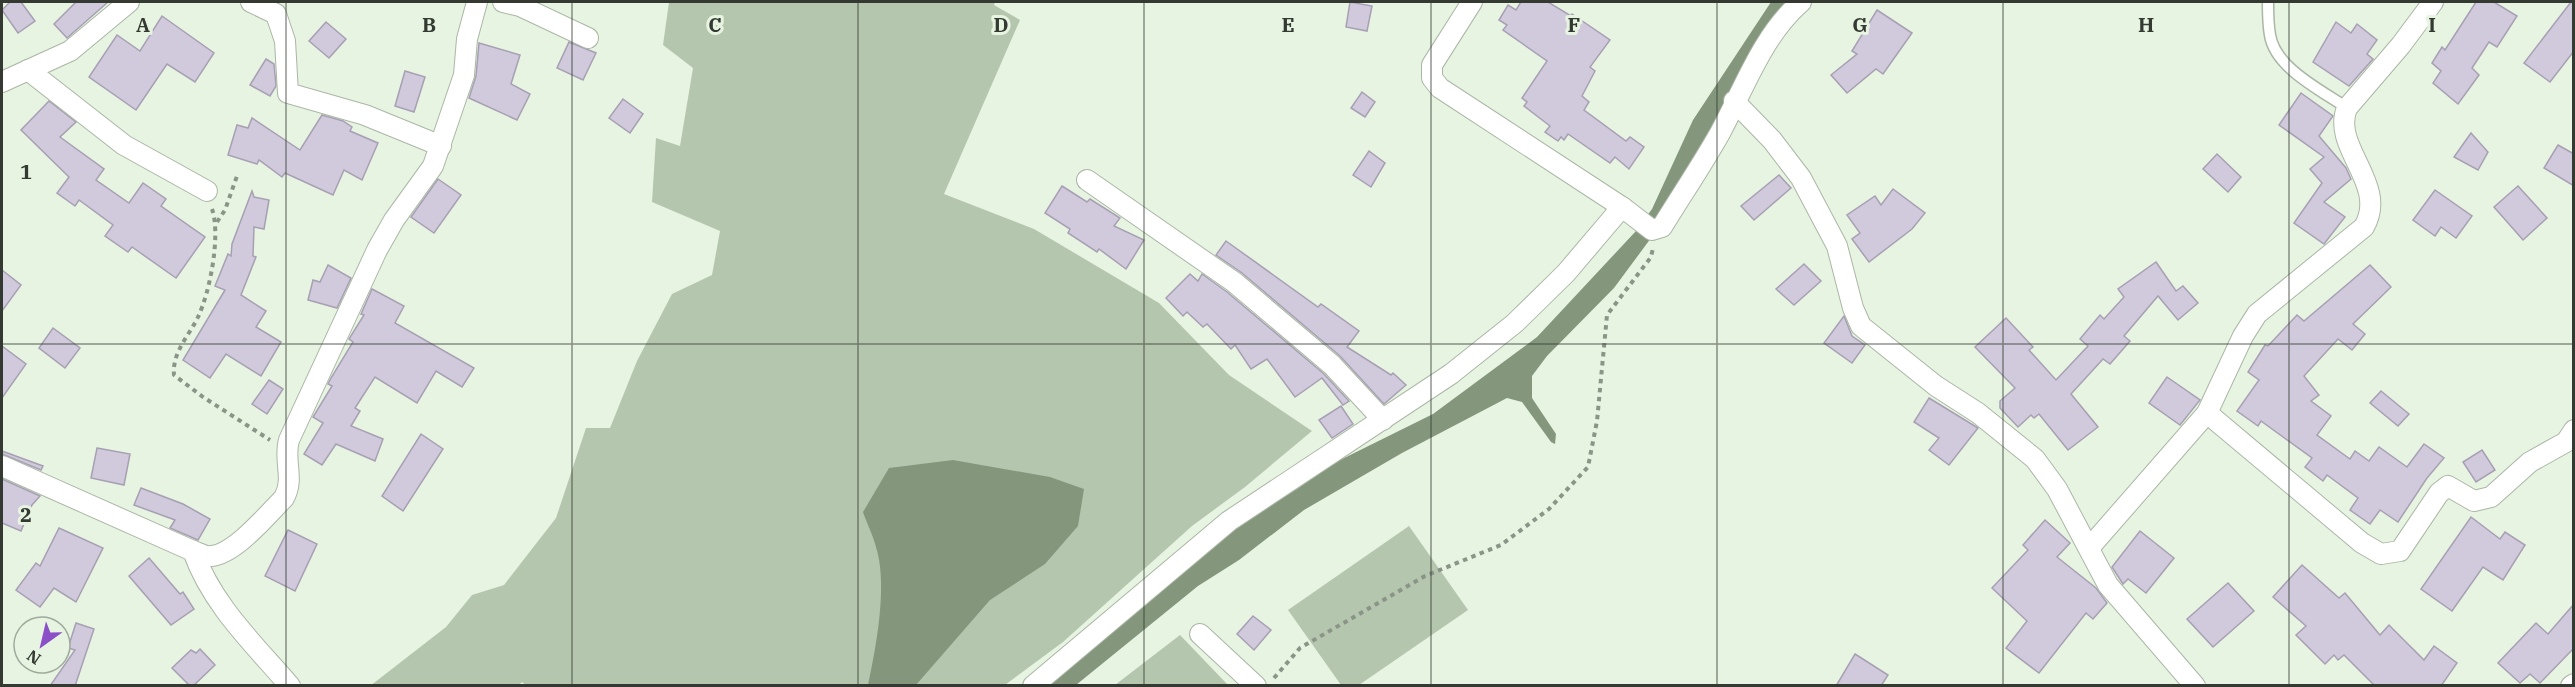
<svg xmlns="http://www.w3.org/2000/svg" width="2575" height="687" viewBox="0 0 2575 687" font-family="'IBM Plex Serif',serif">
<rect width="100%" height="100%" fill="#e7f4e2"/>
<g fill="#b5c6ae">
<polygon points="669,2 995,2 994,5 1020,20 944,194 1034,229 1159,303 1229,375 1312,431 1245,487 1192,526 1063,642 1005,685 527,686 522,682 518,686 370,686 446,627 472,595 504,585 556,518 586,428 610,428 637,361 672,294 712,275 720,231 652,202 656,138 680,146 693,68 663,45"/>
<polygon points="1409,526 1468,610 1359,685 1341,685 1288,610"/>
<polygon points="1180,635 1228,685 1115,685"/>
</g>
<g fill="#84977d">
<polygon points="1771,2 1797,2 1654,234 1614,288 1547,356 1532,376 1532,398 1556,434 1555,444 1551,442 1522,402 1507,398 1402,453 1304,510 1239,560 1198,586 1076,685 1048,686 1209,547 1262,508 1297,489 1330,465 1433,414 1537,337 1636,231 1652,209 1693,120"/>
<path d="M 953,460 L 1050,477 L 1084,489 L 1078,526 L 1045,564 L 990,600 L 916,685 L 868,685 C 876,647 888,585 876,547 C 873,535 867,524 863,512 L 889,468 Z"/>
</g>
<g fill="#d1c9dc" stroke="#a7a0b3" stroke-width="1.5">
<polygon points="10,2 21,2 35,21 18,33 2,10"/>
<polygon points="76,2 108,2 67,38 54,24"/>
<polygon points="1350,2 1372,6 1367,31 1346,27"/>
<polygon points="1521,2 1548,2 1571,16 1572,14 1610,40 1590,67 1595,71 1582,96 1589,102 1584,110 1626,141 1630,137 1644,147 1629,169 1615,157 1610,163 1568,134 1564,140 1561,137 1558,141 1545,132 1550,126 1524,106 1527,102 1522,98 1547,61 1503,30 1507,25 1499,20 1508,5 1516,10"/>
<polygon points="2476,2 2494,2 2517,16 2497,47 2489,42 2472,68 2479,75 2458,104 2433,83 2441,71 2432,63 2442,47 2445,50"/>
<polygon points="2571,2 2574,2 2574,51 2550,82 2524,63"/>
<polygon points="1877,10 1912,33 1883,74 1876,69 1847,93 1831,75 1857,54 1852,51"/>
<polygon points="162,16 214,53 195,82 167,64 136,110 89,77 117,35 140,51"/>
<polygon points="326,22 346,39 329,58 309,41"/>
<polygon points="2336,22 2351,33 2357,24 2377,40 2367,54 2373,59 2349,86 2313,62"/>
<polygon points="569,42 596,53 583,80 557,68"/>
<polygon points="479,43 520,55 511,84 530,94 517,120 469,98 476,76"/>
<polygon points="266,59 274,64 276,86 270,96 250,85"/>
<polygon points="405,71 425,77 414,112 395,106"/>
<polygon points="1362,92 1375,102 1365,117 1351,108"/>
<polygon points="2301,93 2333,116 2319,136 2346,168 2351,179 2324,202 2345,217 2324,244 2294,223 2322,183 2310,169 2324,157 2279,125"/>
<polygon points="623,99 643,114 630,133 609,118"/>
<polygon points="49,101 76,122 60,137 104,169 96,180 129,203 143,183 166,199 161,206 205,237 176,278 132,247 128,252 105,236 113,225 79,200 75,206 57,193 69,177 21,130"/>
<polygon points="322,115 343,121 352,127 350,131 378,143 362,180 344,170 333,195 285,173 282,177 259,160 257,164 228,155 237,125 248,128 252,118 300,150"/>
<polygon points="2471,133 2488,152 2478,170 2454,157"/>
<polygon points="2558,145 2574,154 2574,186 2544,168"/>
<polygon points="1369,151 1385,163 1371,187 1353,175"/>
<polygon points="2217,154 2241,177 2228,192 2203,169"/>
<polygon points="1779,175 1791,188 1754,220 1741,206"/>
<polygon points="438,179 461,195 434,233 411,217"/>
<polygon points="1062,186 1087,202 1090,199 1120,218 1114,226 1144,240 1126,269 1099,249 1097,252 1068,233 1070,229 1045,213"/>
<polygon points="2518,186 2547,218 2523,240 2494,207"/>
<polygon points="1893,189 1925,213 1912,229 1869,262 1852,239 1860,233 1847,215 1875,196 1881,205"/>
<polygon points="2435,190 2472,216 2456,238 2441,227 2435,236 2413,220"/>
<polygon points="252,191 254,197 269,200 264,229 254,227 253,256 256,257 241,295 266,311 256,327 281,342 261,376 226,354 210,378 183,360 225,290 215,286 228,254 231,256 232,244"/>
<polygon points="1226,241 1318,307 1321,304 1359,331 1347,347 1391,375 1393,373 1406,385 1384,404 1340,356 1242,273 1216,255"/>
<polygon points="2156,262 2176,291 2183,286 2198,303 2178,320 2158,296 2124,336 2130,341 2110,364 2103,359 2071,394 2098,427 2068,450 2039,414 2034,418 2031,415 2018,427 2000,408 2000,401 2015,388 1975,347 2006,318 2033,347 2029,350 2056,380 2088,346 2080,339 2100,315 2104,319 2124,297 2118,289"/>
<polygon points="1804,264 1821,281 1794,305 1776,289"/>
<polygon points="328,265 351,278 337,308 308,300 313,280 320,282"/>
<polygon points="2370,265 2391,287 2353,324 2365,334 2352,350 2338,339 2304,376 2319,395 2311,401 2331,416 2317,435 2350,459 2355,451 2369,461 2379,447 2407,467 2424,444 2444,458 2427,478 2398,522 2380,510 2370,524 2350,510 2358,498 2327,475 2323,481 2305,467 2312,458 2261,421 2258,426 2237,411 2259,380 2248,372 2265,345 2268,346 2297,315 2304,321"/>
<polygon points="2,270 21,285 2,311"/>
<polygon points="1190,274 1198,281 1202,274 1227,292 1324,374 1349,401 1343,405 1322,378 1295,397 1267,359 1251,369 1235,345 1231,349 1207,324 1203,327 1187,312 1183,316 1166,298"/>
<polygon points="372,289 404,306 395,323 474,368 462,387 436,371 417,403 375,377 355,408 360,411 351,426 383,439 375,461 336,444 322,465 304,454 323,423 313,417 332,386 328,384 331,378 353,342 349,339 364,315 361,314"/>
<polygon points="1844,316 1852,336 1865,345 1852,363 1824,343"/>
<polygon points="53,328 80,348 65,368 39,348"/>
<polygon points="2,346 26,364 2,398"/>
<polygon points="2167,377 2200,400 2180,425 2149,403"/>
<polygon points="269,380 283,389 267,414 252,404"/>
<polygon points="2381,391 2409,414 2398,426 2370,403"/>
<polygon points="1929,398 1978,428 1949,465 1929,450 1939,438 1914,422"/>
<polygon points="1341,406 1353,424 1332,438 1319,420"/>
<polygon points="421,434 443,449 403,511 382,496"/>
<polygon points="97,448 130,454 124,485 91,478"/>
<polygon points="2482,450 2495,470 2476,482 2463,462"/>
<polygon points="2,451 43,466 41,470 2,454"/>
<polygon points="2,479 40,496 32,505 21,531 2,523"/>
<polygon points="141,488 183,504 210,519 198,540 170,528 175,520 134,505"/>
<polygon points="2471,517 2500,539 2505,532 2525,545 2503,580 2483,567 2452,611 2421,589"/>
<polygon points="2045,520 2070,543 2057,557 2096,588 2107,603 2093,619 2086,613 2039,673 2006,648 2027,621 1992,588 2028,550 2023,545"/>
<polygon points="59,528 103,548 76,602 54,588 40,607 16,590 36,563 40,566"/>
<polygon points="288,530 317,544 295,591 265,576"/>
<polygon points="2140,531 2174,558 2146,593 2128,579 2123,584 2112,567"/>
<polygon points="149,558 180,594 183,592 194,609 171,625 129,576"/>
<polygon points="2302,565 2339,598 2345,593 2380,635 2389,625 2424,660 2434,646 2457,663 2441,686 2375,686 2344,655 2338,660 2334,655 2325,664 2296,635 2306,626 2273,597"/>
<polygon points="2228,583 2254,611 2213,647 2187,619"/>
<polygon points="2574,604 2574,648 2540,683 2530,674 2520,683 2498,663 2536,623 2548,634"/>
<polygon points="1253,616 1271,630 1254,650 1237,634"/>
<polygon points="76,623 94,629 75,686 50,686 75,650 68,648"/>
<polygon points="200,649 215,665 193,686 190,686 172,668 191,650 196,653"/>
<polygon points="1855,654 1888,675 1881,686 1836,686"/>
</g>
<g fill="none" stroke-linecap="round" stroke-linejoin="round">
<g stroke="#aab7a5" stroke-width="13">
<path id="service" d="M 2268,2 C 2268,12 2268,24 2270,35 C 2275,68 2321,90 2347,108"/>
</g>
<g stroke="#aab7a5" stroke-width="22">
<g id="minor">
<polyline points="251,2 276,14 285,41 288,93 365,115 441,146"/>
<polyline points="503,2 520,6 588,38"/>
<path d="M 1472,2 L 1432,65 L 1432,78 L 1440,88 L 1622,207 L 1652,230 L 1662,227 C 1681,196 1702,165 1720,133 C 1744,89 1762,36 1801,2"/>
<polyline points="28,70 124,145 207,191"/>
<polyline points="2,82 70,51 129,2"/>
<polyline points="1734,101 1772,140 1801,178 1837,246 1853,308 1861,326 1936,386 1978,413 2035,459 2057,489 2108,585 2195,686"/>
<polyline points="1087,180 1234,282 1332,365 1383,420"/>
<polyline points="2207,413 2362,543 2381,554 2400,551 2439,493 2448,486 2474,501 2491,497 2530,462 2566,442 2574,430"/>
<path d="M 2,466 L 193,551 C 212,605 254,644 290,686"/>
<path d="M 2090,547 L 2207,413 L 2243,336 L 2257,314 L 2364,227 C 2389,184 2331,148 2347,108 L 2401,45 L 2433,2"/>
<path d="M 193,551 C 199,553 206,557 211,556 C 235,554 267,515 284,498 C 295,478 283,461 289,440 L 377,250 L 394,220 L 433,166 L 464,75 L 467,39 L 477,2"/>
<polyline points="1200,634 1256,686"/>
<polyline points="1033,686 1229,521 1451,374 1515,323 1566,273 1622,207"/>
<polyline points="2571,686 2574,684"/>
</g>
</g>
<g stroke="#8a9487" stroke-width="4" stroke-dasharray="4.5 4.5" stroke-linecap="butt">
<path d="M 212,209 C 221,235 210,292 198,317 C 189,336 172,352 174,375 L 203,397 L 270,440"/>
<polyline points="217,222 225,210 237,176"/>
<polyline points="1274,678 1300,648 1425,576 1501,545 1549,509 1588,467 1597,421 1607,315 1651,257 1653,248"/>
</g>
<use href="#service" stroke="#fff" stroke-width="10"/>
<use href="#minor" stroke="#fff" stroke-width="20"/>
</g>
<path fill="none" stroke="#343a32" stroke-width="1.5" stroke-opacity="0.55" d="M 286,2 L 286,686M 572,2 L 572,686M 858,2 L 858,686M 1144,2 L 1144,686M 1431,2 L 1431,686M 1717,2 L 1717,686M 2003,2 L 2003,686M 2289,2 L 2289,686M 2,344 L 2574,344"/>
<g font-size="20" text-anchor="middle" font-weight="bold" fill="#343a32" stroke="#e7f4e2" stroke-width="6" stroke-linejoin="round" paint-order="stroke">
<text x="143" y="32">A</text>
<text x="429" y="32">B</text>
<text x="715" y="32">C</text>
<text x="1001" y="32">D</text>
<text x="1288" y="32">E</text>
<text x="1574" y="32">F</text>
<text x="1860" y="32">G</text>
<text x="2146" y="32">H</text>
<text x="2432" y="32">I</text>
<text x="26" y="179">1</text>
<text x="26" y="522">2</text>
</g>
<rect width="2575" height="687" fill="none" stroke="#343a32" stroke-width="6"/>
<g transform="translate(42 645) rotate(214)"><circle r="28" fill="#e7f4e2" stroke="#9faa9c" stroke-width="1.5"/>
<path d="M0-4.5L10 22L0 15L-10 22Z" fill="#8b50c7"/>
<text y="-9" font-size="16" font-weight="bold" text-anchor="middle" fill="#343a32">N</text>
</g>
</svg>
